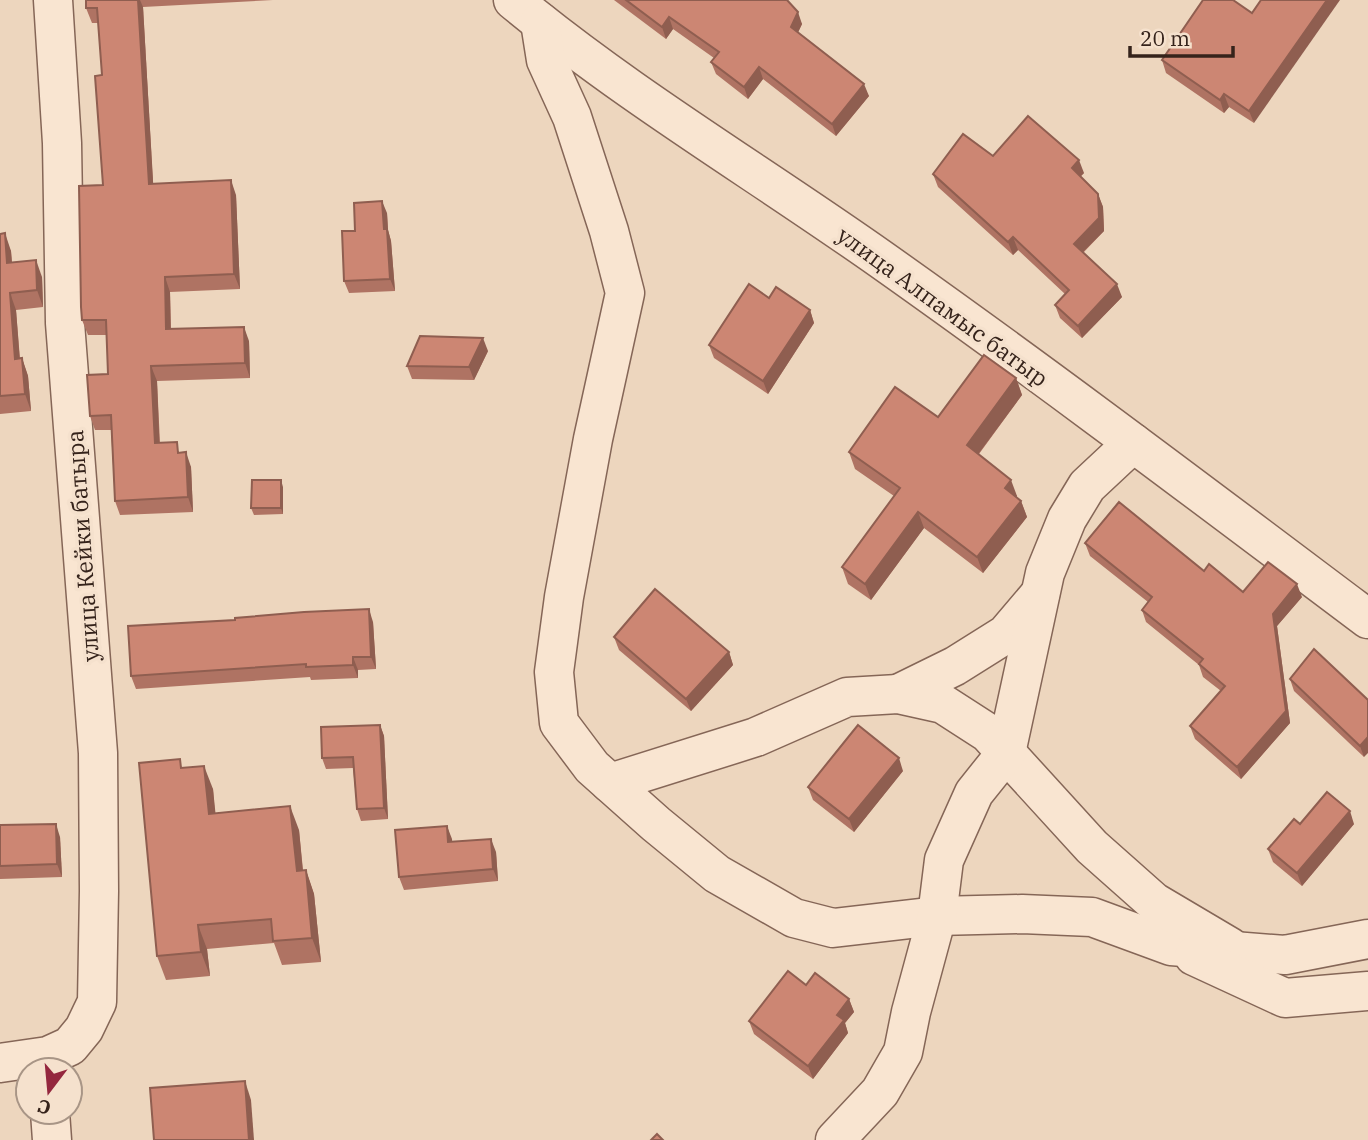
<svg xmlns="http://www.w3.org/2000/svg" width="1368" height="1140" viewBox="0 0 1368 1140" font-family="'IBM Plex Serif',serif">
<rect width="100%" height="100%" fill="#edd6be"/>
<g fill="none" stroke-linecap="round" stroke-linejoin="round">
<g stroke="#856657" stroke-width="41">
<g id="minor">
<path d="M 513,0 C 629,96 759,173 882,260 C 1046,376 1207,498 1368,619"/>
<polyline points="540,22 546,60 572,117 609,231 625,293 593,439 564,597 554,672 559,723 592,767 656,824 717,874 794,918 833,928 937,916 1022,914 1092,917 1171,946 1285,955 1368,939"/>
<polyline points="898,694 955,666 1006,634 1040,594"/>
<polyline points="610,783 756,737 847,697 898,694 943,704 988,733 1092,847 1154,902 1230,947"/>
<polyline points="1194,956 1285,998 1368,991"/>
<polyline points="0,1063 48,1056 70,1046 84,1029 97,1002 99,891 98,753 65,323 62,143 53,0"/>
<polyline points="50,1112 52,1140"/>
<polyline points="835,1140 880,1092 903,1052 911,1012 937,916 944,860 974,793 1006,753 1045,573 1067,519 1087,486 1133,443"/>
</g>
</g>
<use href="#minor" stroke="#f9e5d1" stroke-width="38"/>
</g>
<g fill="#af7363">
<polygon points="86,0 273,0 143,7 153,183 236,195 240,289 170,292 171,329 249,341 250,378 157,381 160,443 181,453 191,467 193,512 120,515 115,501 111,430 95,430 90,416 108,374 107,335 88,335 82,320 103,185 102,75 98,23 92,23 86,8"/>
<polygon points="614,0 787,0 802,24 798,32 869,96 836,136 763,79 748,99 716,74 711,62 714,58 673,29 666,39"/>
<polygon points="1233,0 1254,123 1229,107 1224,113 1166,73 1162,60"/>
<polygon points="993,156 1084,173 1080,177 1098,194 1103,207 1104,231 1083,253 1122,297 1082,338 1060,318 1055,305 1065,294 1018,250 1013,255 938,187 933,174"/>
<polygon points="387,213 388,230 391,241 395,291 349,293 344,281 355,231"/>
<polygon points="0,234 11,251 12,262 42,277 43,307 16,310 20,359 22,358 28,376 31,411 0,414"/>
<polygon points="769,298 810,310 814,323 768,394 714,358 709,345"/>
<polygon points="488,351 474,380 412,379 407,366"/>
<polygon points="1016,378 1022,395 979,454 1017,496 1016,497 1021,501 1027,517 983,573 924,528 871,600 848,584 842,567 894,496 855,469 849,452 938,417"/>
<polygon points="283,487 283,514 254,515 251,508"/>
<polygon points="1085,543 1204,571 1243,592 1302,597 1277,626 1290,723 1241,779 1195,739 1190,726 1221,691 1203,677 1199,665 1146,622 1142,610 1148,602 1090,556"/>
<polygon points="235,620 373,622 376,669 358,670 358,678 311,680 310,677 136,689 131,676"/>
<polygon points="614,637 729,652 733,665 691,711 619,650"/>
<polygon points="1290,679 1368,700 1364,757 1294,691"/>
<polygon points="380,725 384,736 388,819 361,821 357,809 353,768 326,769 322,758"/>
<polygon points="184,768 213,789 215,814 299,830 303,870 306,870 314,894 321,962 282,965 274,943 207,949 210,976 166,980 157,956"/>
<polygon points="903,771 854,832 813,800 808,787"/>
<polygon points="1300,824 1354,824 1302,886 1273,862 1268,849"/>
<polygon points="0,825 60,837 62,877 0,879"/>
<polygon points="447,826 452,842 496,852 498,881 404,890 399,877"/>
<polygon points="806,985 849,999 854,1012 845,1023 848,1033 813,1079 754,1034 749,1021"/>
</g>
<g fill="#8f5e50">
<polygon points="138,0 140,0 143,7 154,198 149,184"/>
<polygon points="1327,0 1340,0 1254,123 1249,111"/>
<polygon points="798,12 802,24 795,39 791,27"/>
<polygon points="669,17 673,29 666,39 662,27"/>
<polygon points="759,67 763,79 748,99 744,87"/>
<polygon points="864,84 869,96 836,136 832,124"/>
<polygon points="1224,94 1229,107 1224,113 1220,100"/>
<polygon points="1079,160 1084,173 1076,181 1072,168"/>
<polygon points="231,180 236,195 240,289 234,274"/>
<polygon points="1098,194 1103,207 1104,231 1078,257 1074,244"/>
<polygon points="382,201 387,213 388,230 391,241 395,291 390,279 384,229"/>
<polygon points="5,233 11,251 13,280 7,263"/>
<polygon points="1013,237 1018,250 1013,255 1008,242"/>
<polygon points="36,260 42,277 43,307 37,290"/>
<polygon points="165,277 170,292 171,344 166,329"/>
<polygon points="1117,284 1122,297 1082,338 1078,326"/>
<polygon points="10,293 16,310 21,376 15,359"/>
<polygon points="810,310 814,323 768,394 763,381"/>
<polygon points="244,327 249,341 250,378 245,363"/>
<polygon points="483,338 488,351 474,380 469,367"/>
<polygon points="22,358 28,376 31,411 25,394"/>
<polygon points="151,366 157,381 160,458 155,443"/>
<polygon points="1016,378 1022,395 973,461 967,445"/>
<polygon points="186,452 191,467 193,512 188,497"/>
<polygon points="281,480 283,487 283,514 281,508"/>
<polygon points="1011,480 1017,496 1011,504 1005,488"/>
<polygon points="1021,501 1027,517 983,573 977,557"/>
<polygon points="918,512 924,528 871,600 865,584"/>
<polygon points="1297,584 1302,597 1277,626 1290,723 1241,779 1237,767 1273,614"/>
<polygon points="369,609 373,622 376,669 371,657"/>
<polygon points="729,652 733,665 691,711 686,699"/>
<polygon points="353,657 358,670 358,678 353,665"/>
<polygon points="380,725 384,736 388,819 384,808"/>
<polygon points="1368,737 1368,753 1364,757 1360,746"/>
<polygon points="899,758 903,771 854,832 849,819"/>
<polygon points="204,766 213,789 218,838 209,814"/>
<polygon points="290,806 299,830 305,895 297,871"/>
<polygon points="1350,811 1354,824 1302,886 1297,873"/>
<polygon points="56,824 60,837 62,877 57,864"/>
<polygon points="447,826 452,839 453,855 448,842"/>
<polygon points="491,839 496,852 498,881 493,869"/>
<polygon points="306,870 314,894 321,962 312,938"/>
<polygon points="198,925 207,949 210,976 201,952"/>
<polygon points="849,999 854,1012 845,1023 848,1033 813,1079 808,1066 837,1015"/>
<polygon points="245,1081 251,1100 254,1140 249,1140"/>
</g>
<g fill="#cc8673" stroke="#8f5e50" stroke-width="2">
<polygon points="86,0 138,0 149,184 231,180 234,274 165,277 166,329 244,327 245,363 151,366 155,443 177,442 178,453 186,452 188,497 115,501 111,415 90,416 87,375 108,374 106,320 82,320 81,307 79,186 103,185 95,76 102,75 97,8 86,8"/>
<polygon points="626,0 787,0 798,12 791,27 864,84 832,124 759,67 744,87 711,62 719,52 669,17 662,27"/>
<polygon points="1203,0 1233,0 1252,13 1261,0 1327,0 1249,111 1224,94 1220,100 1162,60"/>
<polygon points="1028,116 1079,160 1072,168 1098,194 1099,218 1074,244 1117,284 1078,326 1055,305 1069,290 1013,237 1008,242 933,174 963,134 993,156"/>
<polygon points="382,201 384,229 387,229 390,279 344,281 342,231 355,231 354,203"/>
<polygon points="5,233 7,263 36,260 37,290 10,293 15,359 22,358 25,394 0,396 0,234"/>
<polygon points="749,284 769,298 776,287 810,310 763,381 709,345"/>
<polygon points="420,336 483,338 469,367 407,366"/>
<polygon points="984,355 1016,378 967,445 1011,480 1005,488 1021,501 977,557 918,512 865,584 842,567 900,488 849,452 895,387 938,417"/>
<polygon points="252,480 281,480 281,508 251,508"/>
<polygon points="1119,502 1204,571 1209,564 1243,592 1268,562 1297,584 1273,614 1286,711 1237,767 1190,726 1225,686 1199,664 1203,659 1142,610 1152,597 1085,543"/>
<polygon points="655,589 729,652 686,699 614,637"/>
<polygon points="369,609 371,657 353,657 353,665 306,667 306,664 131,676 128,626 235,620 235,618 304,612"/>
<polygon points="1314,649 1368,700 1368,737 1360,746 1290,679"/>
<polygon points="380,725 384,808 357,809 353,757 322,758 321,727"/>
<polygon points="858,725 899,758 849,819 808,787"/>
<polygon points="180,759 181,768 204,766 209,814 290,806 297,871 306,870 312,938 273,941 271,919 198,925 201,952 157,956 139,763"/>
<polygon points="1327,792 1350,811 1297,873 1268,849 1294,819 1300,824"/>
<polygon points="56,824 57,864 0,866 0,825"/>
<polygon points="447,826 448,842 491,839 493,869 399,877 395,830"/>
<polygon points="788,971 806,985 815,973 849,999 837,1015 844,1020 808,1066 749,1021"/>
<polygon points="245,1081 249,1140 154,1140 150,1088"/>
<polygon points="657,1134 663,1140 651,1140"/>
</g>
<g text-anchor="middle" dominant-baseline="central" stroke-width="7" stroke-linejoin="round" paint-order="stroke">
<g font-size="23" fill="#35231b" stroke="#f5e1cd">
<text transform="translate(943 306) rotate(36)">улица Алпамыс батыр</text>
<text transform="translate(82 546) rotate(-94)">улица Кейки батыра</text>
</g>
</g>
<g transform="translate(49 1091) rotate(196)"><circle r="33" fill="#f5e1cd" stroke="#a89586" stroke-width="2"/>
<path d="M0-5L12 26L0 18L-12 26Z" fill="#94273e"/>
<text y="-10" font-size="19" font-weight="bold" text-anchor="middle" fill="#35231b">С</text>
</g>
<path d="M1130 46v10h103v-10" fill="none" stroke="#35231b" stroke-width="3.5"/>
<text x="1140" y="46" font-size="21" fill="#35231b" stroke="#f5e1cd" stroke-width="5" paint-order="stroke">20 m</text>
</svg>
